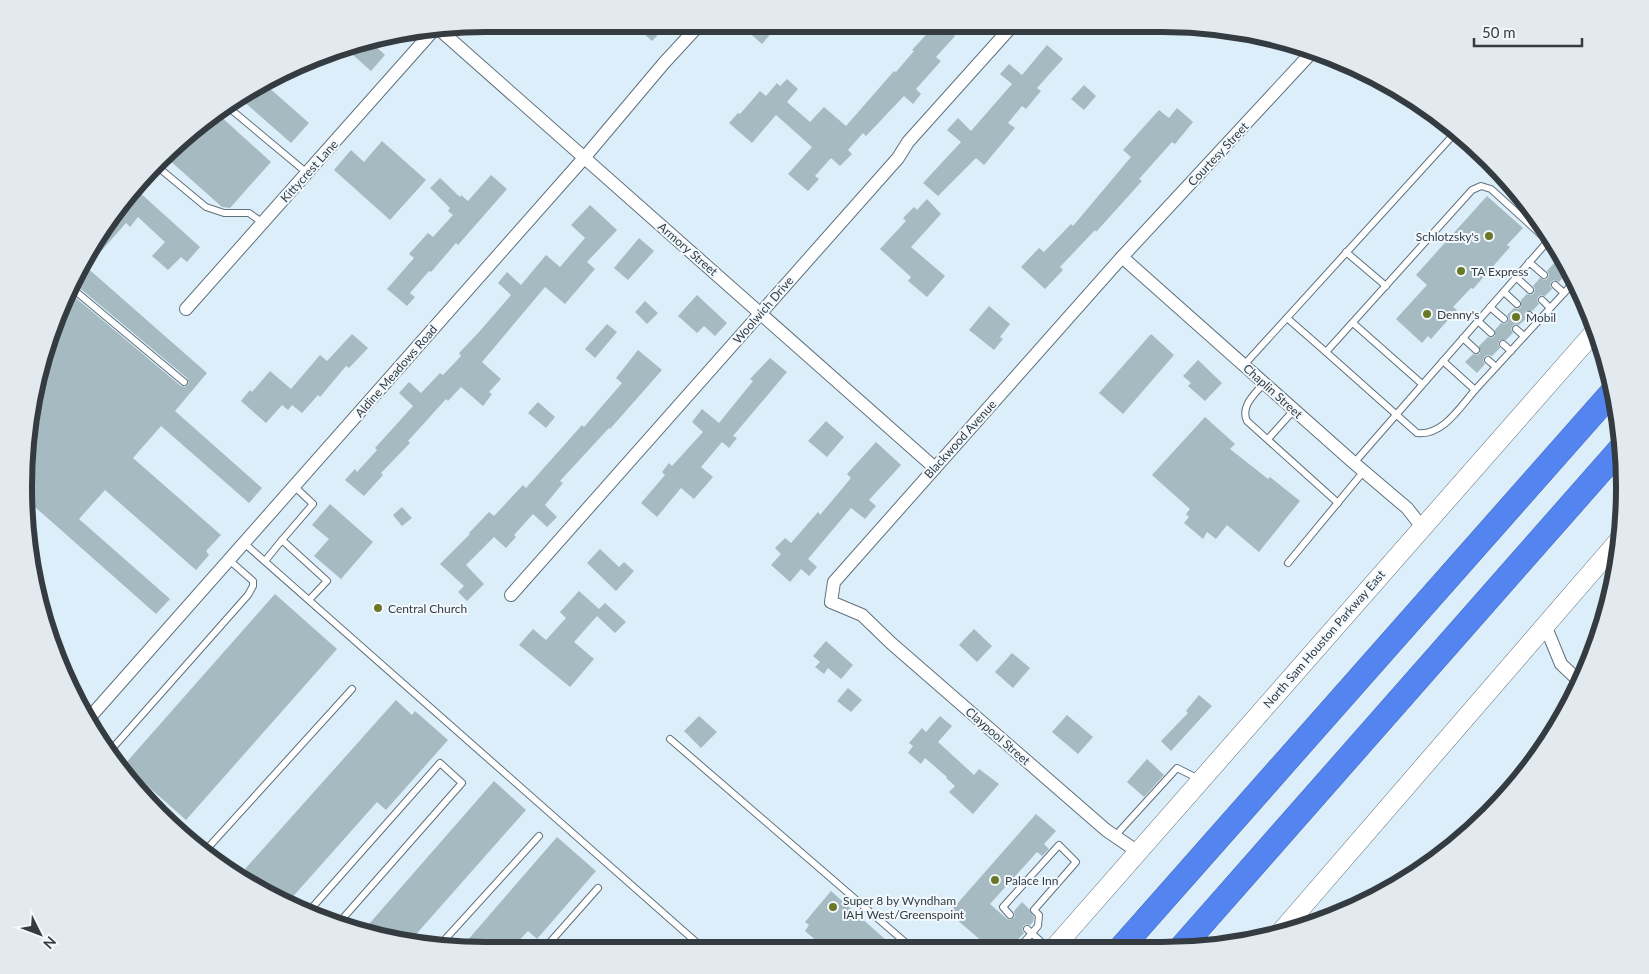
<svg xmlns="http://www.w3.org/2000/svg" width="1649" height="974" viewBox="0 0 1649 974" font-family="Lato,sans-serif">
<rect width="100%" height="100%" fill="#dceefa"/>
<g fill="#a5bbc1">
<polygon points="633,24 668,24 652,41"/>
<polygon points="739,24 779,24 762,44"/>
<polygon points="936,24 943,24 955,36 936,57 941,61 916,89 921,94 913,104 904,96 866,136 863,133 848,150 852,154 840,166 831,158 815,176 819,179 808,191 788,174 812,147 776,115 752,143 729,123 738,113 740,114 760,91 766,96 777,83 780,86 787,79 798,89 787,102 810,122 824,107 846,126 894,71 896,72 914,51 912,50"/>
<polygon points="372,43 385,55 371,71 344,47"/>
<polygon points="1047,45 1063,59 1037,88 1041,91 1026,109 1022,106 1008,123 1015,128 984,165 976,158 938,196 923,183 961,142 947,130 958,118 971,131 1012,84 1000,74 1009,64 1022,75"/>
<polygon points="1084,85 1096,96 1084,110 1071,99"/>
<polygon points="267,86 309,123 291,143 242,100"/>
<polygon points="1177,108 1193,122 1175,144 1172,142 1139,179 1142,181 1096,232 1095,230 1060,267 1063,270 1045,289 1021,267 1039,248 1044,252 1071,224 1073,226 1131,157 1123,150 1159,110 1169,118"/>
<polygon points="217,113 271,162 230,208 222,207 168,159 205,119"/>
<polygon points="382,141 426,180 390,220 334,170 351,150 364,162"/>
<polygon points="491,175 507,189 458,245 456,243 431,272 429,271 410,293 415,297 407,306 387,289 414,258 409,254 428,233 433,237 453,215 448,211 450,208 430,188 440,178 460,197 461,195 468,201"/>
<polygon points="138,191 200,247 187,262 181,257 168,270 152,256 165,242 138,217 130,227 126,223 88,266 85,264 102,229"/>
<polygon points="1487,196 1523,228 1507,245 1510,247 1473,289 1471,288 1453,307 1457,310 1431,339 1428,336 1422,343 1396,319 1427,285 1416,275"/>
<polygon points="927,199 941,214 911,247 945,276 927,297 908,281 911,277 880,249 906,221 903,218 914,207 917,210"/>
<polygon points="590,205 617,230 587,262 595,269 565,304 545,287 482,362 501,379 489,392 492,394 483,406 461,387 448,401 446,399 408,441 410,443 381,473 383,475 364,496 345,480 355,469 357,472 377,450 375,448 413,406 399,393 409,382 421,393 440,373 443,375 461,356 459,353 479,332 511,295 498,283 507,272 521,285 546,255 560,267 585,238 571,225"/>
<polygon points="639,238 654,251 628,280 614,268"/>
<polygon points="1555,262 1567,273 1559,282 1554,280 1551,282 1550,286 1552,289 1545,296 1541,295 1538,297 1537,301 1539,304 1532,311 1526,311 1524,315 1526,319 1519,325 1516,324 1513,325 1511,329 1513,333 1506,340 1500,340 1498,344 1500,348 1492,356 1488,355 1485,356 1483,360 1485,364 1477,373 1465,362 1473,354 1477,355 1480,353 1479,346 1488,337 1492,338 1495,336 1495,330 1501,323 1504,324 1507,323 1509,319 1507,315 1514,308 1518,309 1521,307 1521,300 1527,294 1531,295 1534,293 1535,289 1533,286 1540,278 1544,280 1547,279 1549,275 1547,271"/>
<polygon points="84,265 207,373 175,411 262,488 249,503 161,426 133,458 221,535 206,551 209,555 196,570 105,490 79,519 170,599 156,614 26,499 24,487 48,338 70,293 181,386 185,387 189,383 187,378 75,284"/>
<polygon points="697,295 727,323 715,336 704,326 697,333 678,316"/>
<polygon points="645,301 658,313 647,324 635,312"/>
<polygon points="989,306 1010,324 1000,337 1003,339 994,350 969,330"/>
<polygon points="607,324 617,332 595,358 585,349"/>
<polygon points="352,334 368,348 349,368 346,366 320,397 318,395 302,413 292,405 288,410 282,405 266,423 241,401 250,390 252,392 270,371 291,389 320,355 327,361"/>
<polygon points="1151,334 1174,355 1123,414 1099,393"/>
<polygon points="638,350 662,370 610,429 609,428 560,481 563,483 545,505 557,517 547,527 533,514 514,535 516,537 506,548 494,537 466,565 484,584 467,601 458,592 464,586 440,564 470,534 469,533 489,512 494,516 523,485 526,488 582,425 584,427 622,383 616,378"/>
<polygon points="770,358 787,372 733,436 737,438 729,448 722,442 701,467 713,477 694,499 681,488 657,517 641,503 665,475 662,472 669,463 672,466 703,432 692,422 702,409 719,423 753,381 750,379"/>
<polygon points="1198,360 1222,383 1205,401 1188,386 1191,383 1183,376"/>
<polygon points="538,402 555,417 546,428 528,413"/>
<polygon points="1205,417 1235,444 1230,449 1268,479 1270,477 1300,501 1259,552 1227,525 1216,539 1207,532 1203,539 1184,523 1189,517 1186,514 1190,509 1152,475"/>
<polygon points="826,421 844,437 827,457 808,441"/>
<polygon points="876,442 901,465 869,500 876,506 865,519 851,508 808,559 817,567 809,576 801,569 790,582 771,565 781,554 775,548 785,538 791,543 818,512 820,515 851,478 847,474"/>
<polygon points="330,504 373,542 341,579 314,556 329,539 312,525"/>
<polygon points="402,507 412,518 402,526 393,515"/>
<polygon points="600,549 619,567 624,562 634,571 616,591 587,563"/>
<polygon points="579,591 599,609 605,603 626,622 615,633 597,616 574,642 594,659 570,687 519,645 533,629 546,640 566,618 560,612"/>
<polygon points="275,594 337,649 186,820 124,765"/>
<polygon points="974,629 992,646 977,662 959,645"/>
<polygon points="826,641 853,665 841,679 828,668 824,674 815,667 820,662 813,656"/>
<polygon points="1012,653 1030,668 1013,688 995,672"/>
<polygon points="848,688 862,700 851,712 837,701"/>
<polygon points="1199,695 1212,706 1171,751 1161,741 1188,713 1186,711"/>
<polygon points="396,700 412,715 415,711 448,740 386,810 377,802 289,901 272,893 245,869"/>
<polygon points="1067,715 1093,737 1078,754 1052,732"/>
<polygon points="699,716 717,732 701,748 684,731"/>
<polygon points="940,716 952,726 938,742 974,775 979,769 999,784 973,814 949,792 955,786 946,778 947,777 925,758 921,764 908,753 913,746 909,743 922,728 926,732"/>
<polygon points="1147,759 1164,775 1144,797 1127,782"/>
<polygon points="494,781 526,810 411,940 363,931"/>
<polygon points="1036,814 1056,831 1044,844 1049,849 1042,856 1037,852 990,904 1007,919 1010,920 1015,917 1014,911 1022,902 1029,909 1034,917 1033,922 1030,925 1026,924 1023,926 1022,930 1024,933 1009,949 991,949 949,913"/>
<polygon points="557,837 596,871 537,939 528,931 511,949 460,949"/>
<polygon points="831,891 896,949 826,949 805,931 809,925 805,922"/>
</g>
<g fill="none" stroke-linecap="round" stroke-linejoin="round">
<g stroke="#61717c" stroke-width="8">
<g id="service">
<polyline points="228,107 307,173"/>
<polyline points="159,168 206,207 224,213 249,213 263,223"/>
<polyline points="1346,252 1386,286"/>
<polyline points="1529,262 1544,275"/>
<polyline points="1516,277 1530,290"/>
<polyline points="1555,285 1564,293"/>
<polyline points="73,289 184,382"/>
<polyline points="1504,292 1517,304"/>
<polyline points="1542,300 1550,308"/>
<polyline points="1490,307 1504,319"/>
<polyline points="1529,315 1537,322"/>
<polyline points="1287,318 1326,352 1472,190 1481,186 1491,189 1548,241"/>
<polyline points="1478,321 1491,333"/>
<polyline points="1353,323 1422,384"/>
<polyline points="1516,329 1524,336"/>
<polyline points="1463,338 1476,350"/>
<polyline points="1503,344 1511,351"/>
<path d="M 1326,352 L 1417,433 C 1443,436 1460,407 1475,390"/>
<polyline points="1488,360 1496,367"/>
<polyline points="1443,361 1475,390 1575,281"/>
<polyline points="1244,365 1456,132"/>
<path d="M 1264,383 C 1255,394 1240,406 1247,421 L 1338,503"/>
<polyline points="1268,439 1294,410"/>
<polyline points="1354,463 1548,241 1557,249"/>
<polyline points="294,486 313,504 282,540 327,581 309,600"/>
<polyline points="244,543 704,949"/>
<polyline points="265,561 282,540"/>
<polyline points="1288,563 1364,471"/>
<polyline points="670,739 913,949"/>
<polyline points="110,751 248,595 253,586 253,581 229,560"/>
<polyline points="1115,836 1177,768 1199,779"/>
<polyline points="206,850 352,689"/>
<polyline points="309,911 440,763 462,783 337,925"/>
<polyline points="1010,915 1003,907 1059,845 1076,862 1034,910 1039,915 1038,926 1018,949"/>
<polyline points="1027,929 1049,949"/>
<polyline points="439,946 539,836"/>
<polyline points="761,948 762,949"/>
<polyline points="544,949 598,888"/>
</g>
</g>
<g stroke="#61717c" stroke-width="14">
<g id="minor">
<polyline points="441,31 935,468"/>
<polyline points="1122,257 1354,463 1407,508 1422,527"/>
<polyline points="186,309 431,33"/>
<polyline points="511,595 898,158 908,142 1013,25"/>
<polyline points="1545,625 1561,664 1580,682"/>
<polyline points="91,716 584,158 664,63 700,24"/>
<polyline points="1138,852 1106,830 891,643 862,615 831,602 834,582 1122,257 1314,50"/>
</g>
</g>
<g stroke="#61717c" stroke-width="20">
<g id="secondary">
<polyline points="1278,935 1620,539"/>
<polyline points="1053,949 1596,330"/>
</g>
</g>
<g stroke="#486bb3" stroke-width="25">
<g id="motorway">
<polyline points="1120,949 1614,390"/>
<polyline points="1180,949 1621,448"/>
</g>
</g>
<use href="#service" stroke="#fff" stroke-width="6"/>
<use href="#minor" stroke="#fff" stroke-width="12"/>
<use href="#secondary" stroke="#fff" stroke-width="19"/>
<use href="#motorway" stroke="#5384f0" stroke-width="24"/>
</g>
<g fill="#6a7825" stroke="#f2f9fe" stroke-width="2">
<circle cx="1489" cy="236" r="5"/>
<circle cx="1461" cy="271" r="5"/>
<circle cx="1427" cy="314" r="5"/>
<circle cx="1516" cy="317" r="5"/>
<circle cx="378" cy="608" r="5"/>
<circle cx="995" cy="880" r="5"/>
<circle cx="833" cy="907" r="5"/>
</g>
<g text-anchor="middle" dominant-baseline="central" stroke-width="4" stroke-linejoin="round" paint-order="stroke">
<g font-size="12" fill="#353c41" stroke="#f2f9fe">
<text transform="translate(1218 154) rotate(-47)">Courtesy Street</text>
<text transform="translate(309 171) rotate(-48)">Kittycrest Lane</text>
<text transform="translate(688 249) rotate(41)">Armory Street</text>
<text transform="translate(763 310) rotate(-49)">Woolwich Drive</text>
<text transform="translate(396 371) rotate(-49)">Aldine Meadows Road</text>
<text transform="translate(1273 391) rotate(42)">Chaplin Street</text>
<text transform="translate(960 439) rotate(-48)">Blackwood Avenue</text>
<text transform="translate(1324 639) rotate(-49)">North Sam Houston Parkway East</text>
<text transform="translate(998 736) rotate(41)">Claypool Street</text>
</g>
<g font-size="12" fill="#353c41" stroke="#f2f9fe" text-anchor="start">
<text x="1479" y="236" text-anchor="end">Schlotzsky's</text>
<text x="1471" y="271">TA Express</text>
<text x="1437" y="314">Denny's</text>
<text x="1526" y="317">Mobil</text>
<text x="388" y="608">Central Church</text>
<text x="1005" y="880">Palace Inn</text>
<text x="843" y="900">Super 8 by Wyndham<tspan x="843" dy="14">IAH West/Greenspoint</tspan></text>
</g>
</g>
<path d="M0 0H1649V974H0ZM486 32H1162A454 454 0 0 1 1616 486V488A454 454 0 0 1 1162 942H486A454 454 0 0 1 32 488V486A454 454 0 0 1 486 32Z" fill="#e3eaef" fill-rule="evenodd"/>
<path fill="none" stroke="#353c41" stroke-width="6" d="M486 32H1162A454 454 0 0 1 1616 486V488A454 454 0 0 1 1162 942H486A454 454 0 0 1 32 488V486A454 454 0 0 1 486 32Z"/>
<g transform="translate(40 934) rotate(132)" stroke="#f2f9fe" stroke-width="4" paint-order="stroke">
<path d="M0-4L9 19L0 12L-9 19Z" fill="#353c41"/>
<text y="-8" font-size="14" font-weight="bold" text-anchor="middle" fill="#353c41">N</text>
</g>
<path d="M1474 38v8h108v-8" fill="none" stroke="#353c41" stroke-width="2.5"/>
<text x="1482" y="38" font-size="15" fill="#353c41" stroke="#f2f9fe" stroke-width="4" paint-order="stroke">50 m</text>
</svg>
